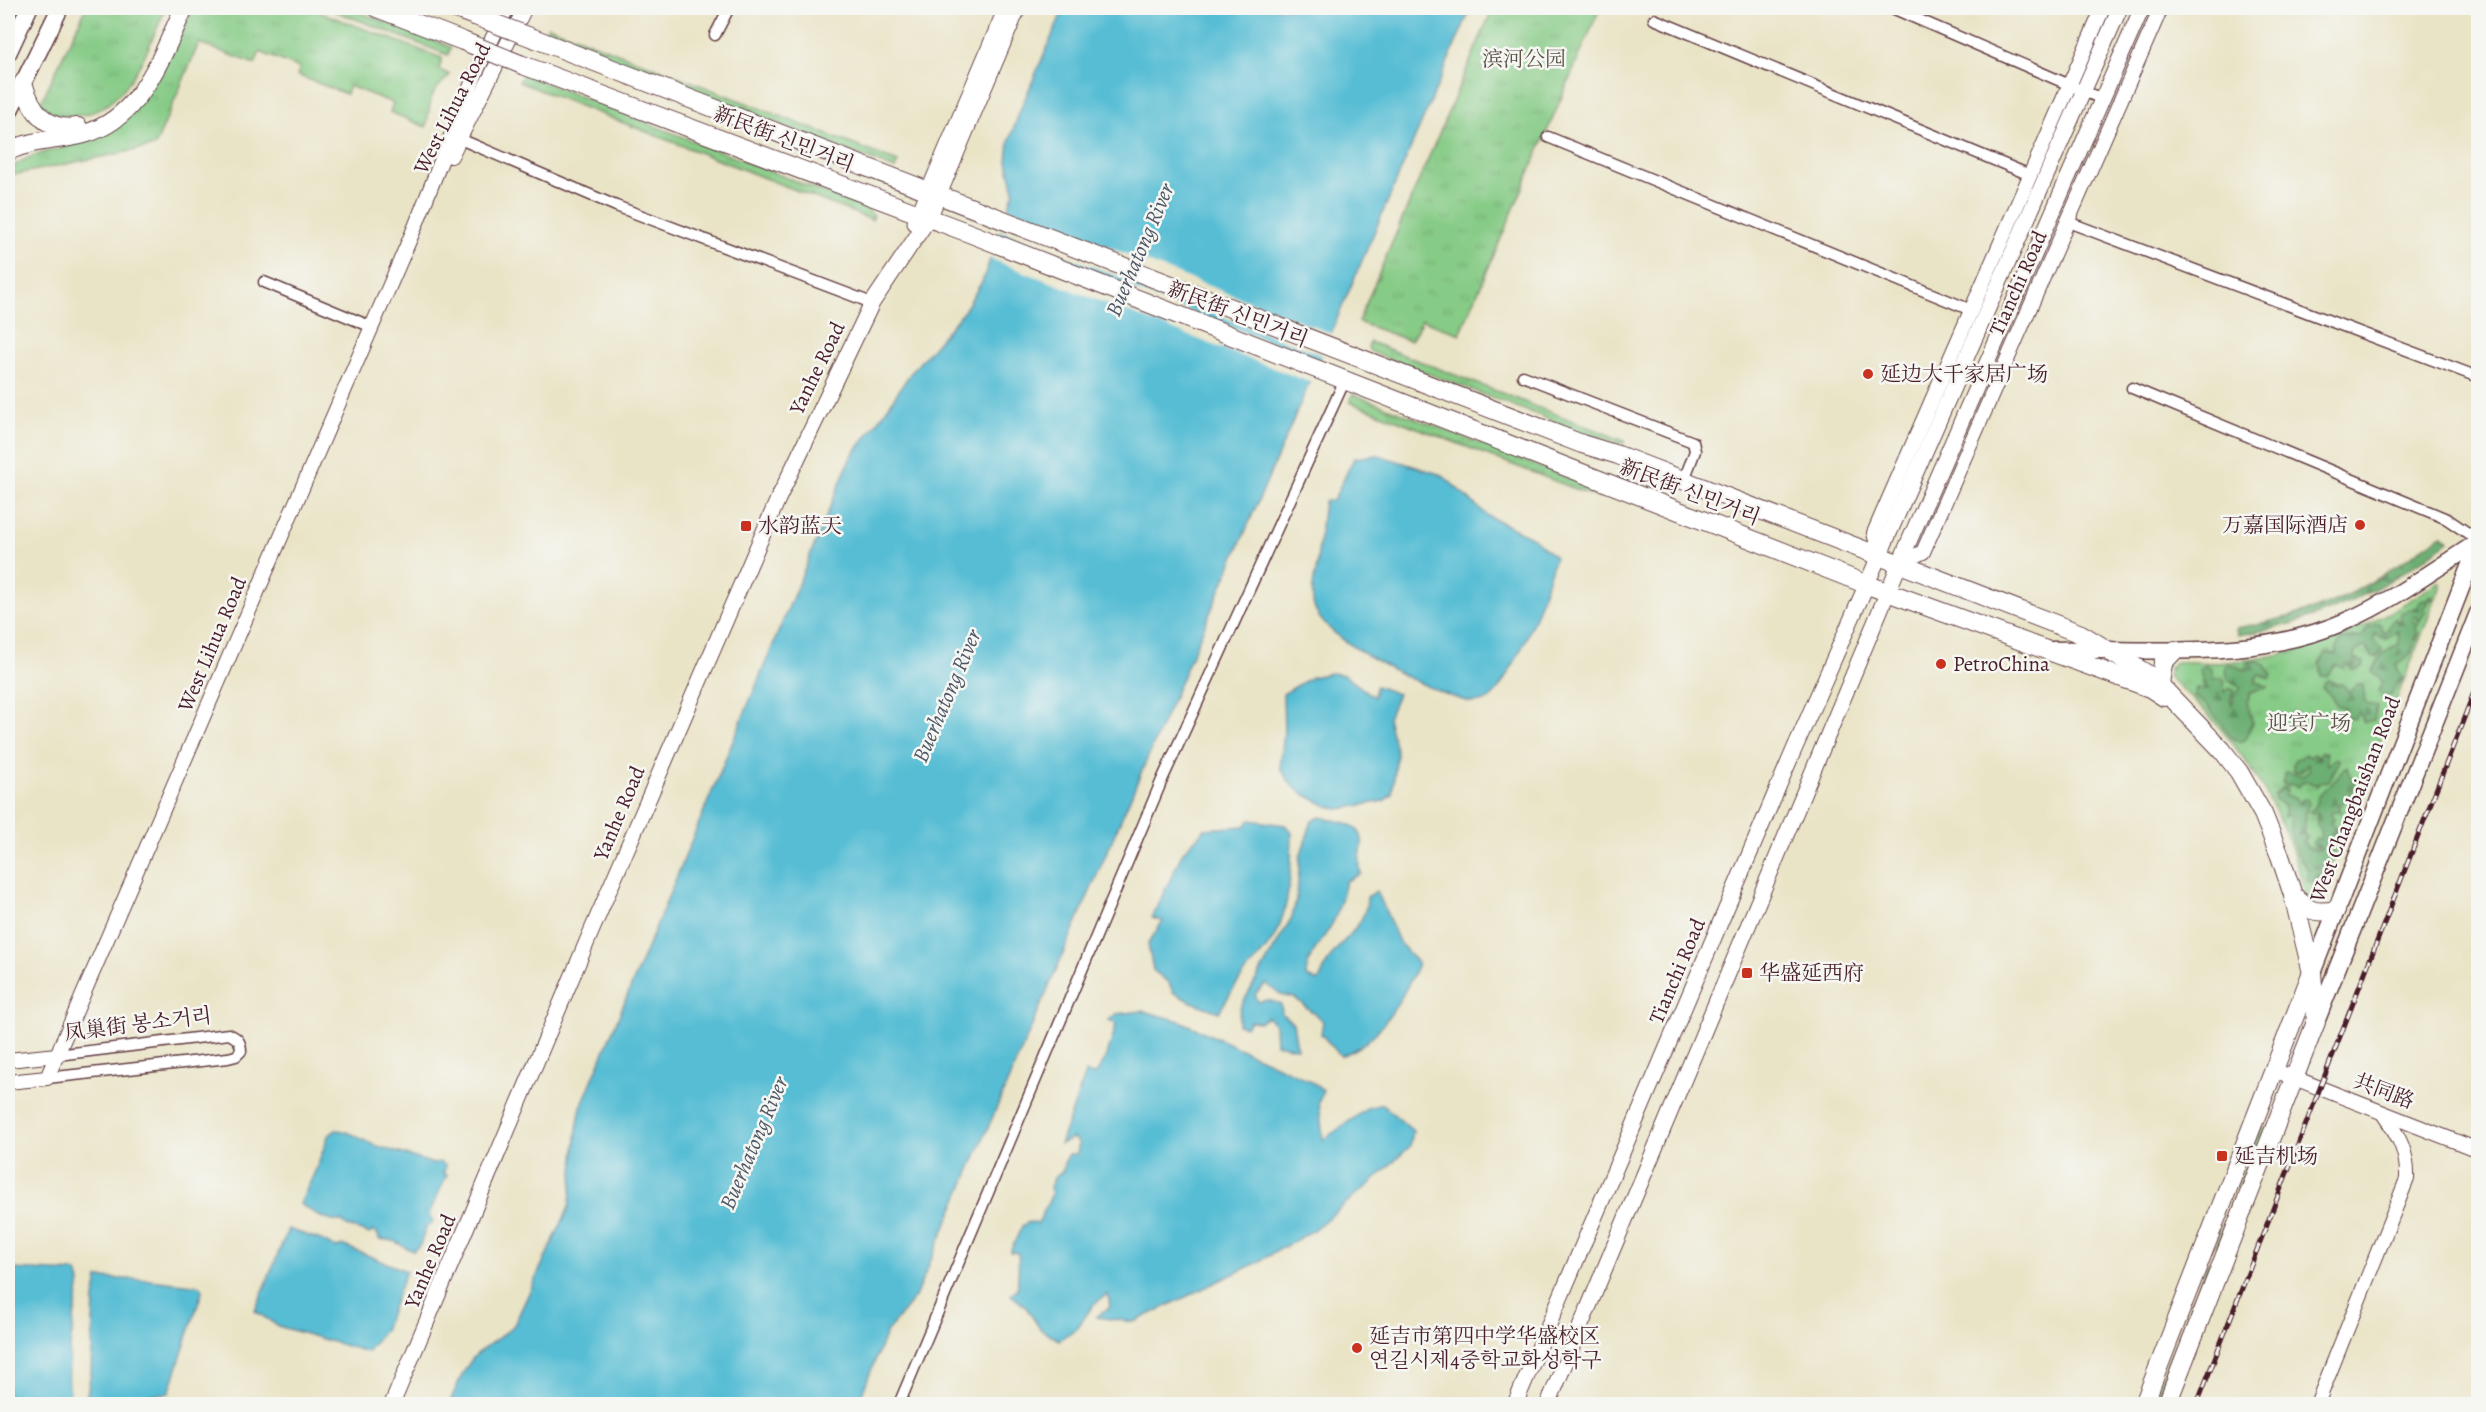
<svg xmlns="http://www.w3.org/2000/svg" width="2486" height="1412" viewBox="0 0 2486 1412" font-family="Alegreya,'Noto Serif SC','Noto Serif KR',serif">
<defs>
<pattern id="grass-tufts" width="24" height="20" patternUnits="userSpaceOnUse" patternTransform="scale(1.5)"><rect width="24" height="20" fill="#86cb86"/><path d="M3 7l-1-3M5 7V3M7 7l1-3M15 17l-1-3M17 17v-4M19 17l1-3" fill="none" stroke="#75ae74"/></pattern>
<pattern id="forest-firs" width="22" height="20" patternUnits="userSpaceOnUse" patternTransform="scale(1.5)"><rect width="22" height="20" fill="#6caf73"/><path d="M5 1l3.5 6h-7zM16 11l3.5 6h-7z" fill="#5b8e5f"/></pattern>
</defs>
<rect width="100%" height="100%" fill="#f6f6f2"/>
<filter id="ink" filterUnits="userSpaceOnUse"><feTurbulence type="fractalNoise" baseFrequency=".0167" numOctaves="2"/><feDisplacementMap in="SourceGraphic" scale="12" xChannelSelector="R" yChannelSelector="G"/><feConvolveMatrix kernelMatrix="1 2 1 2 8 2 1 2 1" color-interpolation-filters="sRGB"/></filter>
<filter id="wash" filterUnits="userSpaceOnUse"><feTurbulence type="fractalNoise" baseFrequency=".008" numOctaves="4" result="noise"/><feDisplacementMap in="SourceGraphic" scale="24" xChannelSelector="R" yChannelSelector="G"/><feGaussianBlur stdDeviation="1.35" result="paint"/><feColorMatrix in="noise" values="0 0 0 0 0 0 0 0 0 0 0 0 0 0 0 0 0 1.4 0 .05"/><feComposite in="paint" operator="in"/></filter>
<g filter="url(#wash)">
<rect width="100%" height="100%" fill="#eae4c7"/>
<g fill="url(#grass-tufts)" stroke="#687558" stroke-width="1.5">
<path d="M 86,8 L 166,8 C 147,49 127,115 72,116 C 58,117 49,113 41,102 Z"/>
<path d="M 194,8 L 309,8 L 442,58 L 439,70 L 450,75 C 425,99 433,96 426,127 L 390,112 L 393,103 L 349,86 L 346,94 L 297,75 L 300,68 L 260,52 L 255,64 L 199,43 L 155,146 L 8,176 L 16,164 L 32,156 L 86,141 L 161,71 Z"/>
<polygon points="327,8 349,8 451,47 448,55"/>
<polygon points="1493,8 1600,8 1460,334 1422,320 1411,341 1358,322"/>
<polygon points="548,26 898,162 895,169 545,33"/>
<polygon points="523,74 866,209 874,216 872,220 519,82"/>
<polygon points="1370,342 1625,441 1623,444 1588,434 1371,352 1368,348"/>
<polygon points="1353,394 1563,476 1601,495 1599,498 1350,402"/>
<path d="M 2439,581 L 2441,585 L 2320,896 L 2317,903 L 2306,899 C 2292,829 2254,763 2205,711 C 2194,698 2179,689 2168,676 L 2169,668 L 2176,662 C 2190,661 2203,663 2217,663 C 2304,658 2369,630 2439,581 Z"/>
<polygon points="2260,1126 2265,1128 2219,1246 2216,1246"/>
<polygon points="2208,1262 2212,1264 2159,1404 2152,1404"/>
</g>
<g fill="url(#forest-firs)" stroke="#5b674f" stroke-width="1.5">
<path d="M 2442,534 L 2449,541 C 2386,588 2317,625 2237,635 L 2236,628 C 2271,622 2307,614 2340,599 C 2376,582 2409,557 2442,534 Z"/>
<polygon points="2429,595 2434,598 2427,602 2428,604 2424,608 2426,611 2419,622 2417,617 2414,617 2413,620 2418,625 2416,629 2418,633 2411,653 2406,659 2396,665 2403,679 2391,694 2381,695 2379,691 2383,682 2372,672 2382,654 2399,644 2398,631 2384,639 2375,634 2374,640 2382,649 2377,657 2372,656 2365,646 2355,652 2353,665 2355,666 2356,660 2364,662 2363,667 2354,670 2346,664 2343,668 2336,665 2327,676 2321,676 2319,665 2326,653 2337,654 2337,646 2342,639 2362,637 2368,627 2378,624 2381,626 2382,631 2387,631 2390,623 2396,618 2397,622 2401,622 2400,613 2417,607 2421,600 2428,598"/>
<polygon points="2256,660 2263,663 2272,675 2269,679 2260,674 2258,675 2255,682 2268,687 2250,693 2247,703 2253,723 2244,740 2239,742 2232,738 2207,705 2194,696 2196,688 2209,689 2204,687 2200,670 2206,665 2212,670 2213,680 2221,677 2224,679 2224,692 2230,688 2235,691 2230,699 2232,704 2234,696 2241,688 2228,679 2225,668 2229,664 2245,670 2247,663"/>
<polygon points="2327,680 2344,685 2348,693 2357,684 2363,684 2365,702 2377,707 2374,720 2364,722 2359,712 2354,719 2343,717 2342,712 2345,707 2337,706 2333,697 2322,688"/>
<polygon points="2320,753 2326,753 2327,765 2337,758 2340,761 2329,781 2321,782 2317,786 2303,781 2298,787 2291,784 2287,786 2282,783 2286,772 2302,776 2309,770 2308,763 2301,772 2294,771 2293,765 2295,759 2306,755 2310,757 2314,754 2318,758"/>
<path d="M 2347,766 L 2355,785 L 2352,792 L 2338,807 L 2341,812 L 2331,812 L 2330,815 L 2334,818 L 2330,822 L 2338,829 L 2337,841 L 2327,867 L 2317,865 L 2315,867 L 2323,871 L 2319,881 L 2309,882 L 2307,878 L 2309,870 C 2298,861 2286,832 2291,817 L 2288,815 L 2284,817 L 2284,806 L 2275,801 L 2274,795 L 2283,787 L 2287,790 L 2285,795 L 2294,797 L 2299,803 L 2303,799 L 2307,799 L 2309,804 C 2303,813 2307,822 2303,832 L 2307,837 L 2303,842 L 2308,848 L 2318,850 L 2320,848 L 2314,846 L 2313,842 L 2316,838 L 2320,839 L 2322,834 L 2317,824 L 2317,814 L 2309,812 L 2314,808 L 2319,794 L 2330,785 Z"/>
</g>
<g fill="#56bdd4" stroke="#506e80" stroke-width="1.5">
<path d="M 1064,8 L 1471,8 L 915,1297 L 886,1333 L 858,1404 L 449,1404 C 456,1389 462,1371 473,1358 C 484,1345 502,1338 514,1325 L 569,1207 C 575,1174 573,1140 581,1107 L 851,457 L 880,419 L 910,374 L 964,311 L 982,282 L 1014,191 L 1007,161 L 1009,142 L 1021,108 Z"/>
<path d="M 1378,455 L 1442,475 L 1488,516 L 1533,538 L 1555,557 C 1542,598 1530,638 1507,675 C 1503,682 1498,692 1491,697 C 1484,703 1474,703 1466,701 C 1432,692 1324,641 1314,607 C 1311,596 1313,581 1316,571 L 1324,501 L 1333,501 L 1354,458 Z"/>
<polygon points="1331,673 1344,675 1374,697 1376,686 1398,694 1388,718 1397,754 1392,794 1384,801 1340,809 1329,807 1302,793 1291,784 1280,768 1284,732 1283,694 1312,677"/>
<path d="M 1320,817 C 1336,821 1365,822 1362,846 C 1360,856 1358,863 1361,874 L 1346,881 C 1343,893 1340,906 1335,918 C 1325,941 1307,951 1306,977 L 1319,981 C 1323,972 1326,963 1332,955 C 1347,935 1367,924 1367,897 L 1377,891 L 1399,942 L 1418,964 C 1406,991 1389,1023 1366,1042 C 1359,1048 1349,1052 1341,1056 L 1321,1034 L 1323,1021 L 1295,998 L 1281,995 L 1266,984 L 1255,994 L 1258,1002 L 1267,1000 L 1281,1004 L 1282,1014 L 1293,1023 L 1297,1048 L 1276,1044 L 1275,1024 L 1268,1017 L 1260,1022 L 1250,1021 L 1246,1027 L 1238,1025 L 1240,1008 L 1292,917 L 1297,896 L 1300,857 L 1312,821 Z"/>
<path d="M 1250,820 L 1285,825 L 1292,832 C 1291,866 1291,907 1274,937 C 1266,951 1255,962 1245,973 C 1235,985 1227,999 1219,1012 L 1189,1001 L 1173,992 L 1169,983 L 1153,970 L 1148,944 L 1163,921 L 1152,918 L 1183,852 L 1205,829 L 1245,826 Z"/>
<path d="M 1143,1011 L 1180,1021 L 1310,1081 L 1323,1090 L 1319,1102 L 1323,1140 L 1368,1108 L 1382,1104 L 1413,1131 L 1410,1146 L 1371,1183 L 1312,1231 L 1258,1262 L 1134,1322 L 1096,1317 L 1110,1307 L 1108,1294 L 1094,1304 L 1077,1328 L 1059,1340 L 1040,1329 L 1026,1307 L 1011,1295 L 1018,1288 C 1017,1275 1020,1267 1018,1253 L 1010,1252 L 1022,1226 L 1029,1222 L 1038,1224 L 1052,1194 L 1050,1187 L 1055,1176 L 1063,1171 L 1064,1163 L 1069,1154 L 1077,1154 L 1079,1143 L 1073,1138 L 1060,1144 L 1086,1073 L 1095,1075 C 1105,1063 1113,1039 1116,1024 L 1109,1020 L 1116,1014 Z"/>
<path d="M 336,1130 C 351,1130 363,1142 377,1146 C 395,1152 414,1157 433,1164 L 440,1162 L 446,1166 L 443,1174 L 447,1175 L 429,1214 L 433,1221 L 431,1225 L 427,1225 L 420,1245 L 413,1251 L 394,1241 L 379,1239 L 378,1234 L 373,1231 L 370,1234 L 347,1226 L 341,1221 L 332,1221 L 319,1216 L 300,1204 L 318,1165 L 328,1136 Z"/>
<polygon points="288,1229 321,1240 336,1248 342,1245 406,1271 384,1330 367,1352 278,1326 255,1311"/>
<path d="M 8,1269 L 77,1272 L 80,1282 C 74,1321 65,1359 70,1398 L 67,1403 L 8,1404 Z"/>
<polygon points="98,1278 150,1280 201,1286 202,1292 169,1393 86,1401 91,1372 94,1299"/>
</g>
<g fill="#eae4c7">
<polygon points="1005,207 1333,334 1324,356 998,230"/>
<polygon points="996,236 1321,362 1312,383 988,258"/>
</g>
</g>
<g filter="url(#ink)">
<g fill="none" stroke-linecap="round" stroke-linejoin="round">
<g stroke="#623d42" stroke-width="13">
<g id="minor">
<polyline points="1892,8 2102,99"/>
<polyline points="1654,19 2030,175"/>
<polyline points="715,35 729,8"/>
<polyline points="1548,137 1971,310"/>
<polyline points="460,139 616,206 872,303"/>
<polyline points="2068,222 2478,377"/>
<polyline points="264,282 372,327"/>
<polyline points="1523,376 1693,442 1695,451 1684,480"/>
<polyline points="2132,388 2447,519 2478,540"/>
<path d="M 47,1078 L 228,1058 L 236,1056 L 241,1051 C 241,1041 237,1038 229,1034 L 57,1055"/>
<polyline points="899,1404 1162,780 1345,380"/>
</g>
</g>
<g stroke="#623d42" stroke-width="16">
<g id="tertiary">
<polyline points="451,156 525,8"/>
<polyline points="1880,556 1874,533 2103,8"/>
<polyline points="1900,563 1923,552 2161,8"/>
<polyline points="8,1060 57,1055"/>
<polyline points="2274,1070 2478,1150"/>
<polyline points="8,1082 47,1078 415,227 477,70 507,8"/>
<path d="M 2317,1404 L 2407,1179 C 2408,1153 2399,1136 2384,1115"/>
</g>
</g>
<g stroke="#623d42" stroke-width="17">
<g id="secondary">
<polyline points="915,223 1006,8"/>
<polyline points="392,1404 591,932 778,499 872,303 929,218 1018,8"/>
<polyline points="1515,1404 1793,752 2120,8"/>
<polyline points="1548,1404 1907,546 2142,8"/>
</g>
</g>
<g stroke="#623d42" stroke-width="19">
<g id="primary">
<polyline points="8,53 29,8"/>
<polyline points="8,114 60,8"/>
<path d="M 2050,650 C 2148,648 2254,662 2346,621 C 2394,600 2435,569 2478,542"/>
<polyline points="2312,973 2478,544"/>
<polyline points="2316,1022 2478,613"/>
</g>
</g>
<g stroke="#623d42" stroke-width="20">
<g id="trunk">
<polyline points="377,8 463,41"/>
<polyline points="453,8 475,16"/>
<polyline points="533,38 1582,444 1618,455 2081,634 2152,677 2222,750 2239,772 2263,814 2280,856 2293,895 2312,973 2316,1022 2167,1404"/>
<polyline points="520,64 969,233 1868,585 2150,688 2164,697"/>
<path d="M 23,83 C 31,110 46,132 78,127"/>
<path d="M 8,151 C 34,139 57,141 84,134 C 141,119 162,55 184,8"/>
<polyline points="2160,684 2163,663 2175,650"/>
<path d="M 2293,895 C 2309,911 2313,914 2336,910"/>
<polyline points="2144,1404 2310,977"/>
</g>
</g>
<use href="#minor" stroke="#fff" stroke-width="10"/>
<use href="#tertiary" stroke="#fff" stroke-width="14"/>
<use href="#secondary" stroke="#fff" stroke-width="15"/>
<use href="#primary" stroke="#fff" stroke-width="16"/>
<use href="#trunk" stroke="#fff" stroke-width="18"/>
<g stroke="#4a1f2b" stroke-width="5">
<polyline id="rail" points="2197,1404 2478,682"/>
</g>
<use href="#rail" stroke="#f6f6f2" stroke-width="3" stroke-dasharray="9" stroke-linecap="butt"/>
<g stroke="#623d42" stroke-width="20" stroke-linecap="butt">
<g id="trunk-bridge">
<polyline points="475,16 533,38"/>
<polyline points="463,41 520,64"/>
</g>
</g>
<use href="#trunk-bridge" stroke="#fff" stroke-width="18"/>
</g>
</g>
<g fill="#c8321e" stroke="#f6f6f2" stroke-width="2">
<circle cx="1868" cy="374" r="6"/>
<circle cx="2360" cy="525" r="6"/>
<rect x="740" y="520" width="12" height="12" rx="3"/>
<circle cx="1941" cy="664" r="6"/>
<rect x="1741" y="967" width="12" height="12" rx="3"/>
<rect x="2216" y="1150" width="12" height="12" rx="3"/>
<circle cx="1357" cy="1348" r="6"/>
</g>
<g text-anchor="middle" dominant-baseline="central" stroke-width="5" stroke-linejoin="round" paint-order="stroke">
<g font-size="21" fill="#5c5346" stroke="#f6f6f2">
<text x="1524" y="59">滨河公园</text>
<text x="2309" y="723">迎宾广场</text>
</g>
<g font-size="21" fill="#4a1f2b" stroke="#f6f6f2">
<text transform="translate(452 108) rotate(-63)">West Lihua Road</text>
<text transform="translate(784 139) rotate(21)">新民街 신민거리</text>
<text transform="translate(2018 283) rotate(-66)">Tianchi Road</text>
<text transform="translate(1238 314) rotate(21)">新民街 신민거리</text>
<text transform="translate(817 368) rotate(-64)">Yanhe Road</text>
<text transform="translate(1690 492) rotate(21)">新民街 신민거리</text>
<text transform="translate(212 644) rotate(-67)">West Lihua Road</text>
<text transform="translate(2355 799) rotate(-69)">West Changbaishan Road</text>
<text transform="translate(619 813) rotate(-67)">Yanhe Road</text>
<text transform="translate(1677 971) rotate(-67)">Tianchi Road</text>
<text transform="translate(138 1024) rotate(-7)">凤巢街 봉소거리</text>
<text transform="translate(2384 1091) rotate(21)">共同路</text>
<text transform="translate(430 1261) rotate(-67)">Yanhe Road</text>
</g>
<g font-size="21" fill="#4a1f2b" stroke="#f6f6f2" text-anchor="start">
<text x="1880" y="374">延边大千家居广场</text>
<text x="2348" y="525" text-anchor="end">万嘉国际酒店</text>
<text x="758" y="526">水韵蓝天</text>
<text x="1953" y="664">PetroChina</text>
<text x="1759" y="973">华盛延西府</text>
<text x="2234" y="1156">延吉机场</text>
<text x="1369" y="1336">延吉市第四中学华盛校区<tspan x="1369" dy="24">연길시제4중학교화성학구</tspan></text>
</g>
<g font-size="22" font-style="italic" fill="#4e5666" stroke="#f6f6f2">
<text transform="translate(1140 250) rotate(-67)">Buerhatong River</text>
<text transform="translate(947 696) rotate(-67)">Buerhatong River</text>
<text transform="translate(754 1143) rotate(-67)">Buerhatong River</text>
</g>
</g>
<rect width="2486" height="1412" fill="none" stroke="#f6f6f2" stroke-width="30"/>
</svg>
